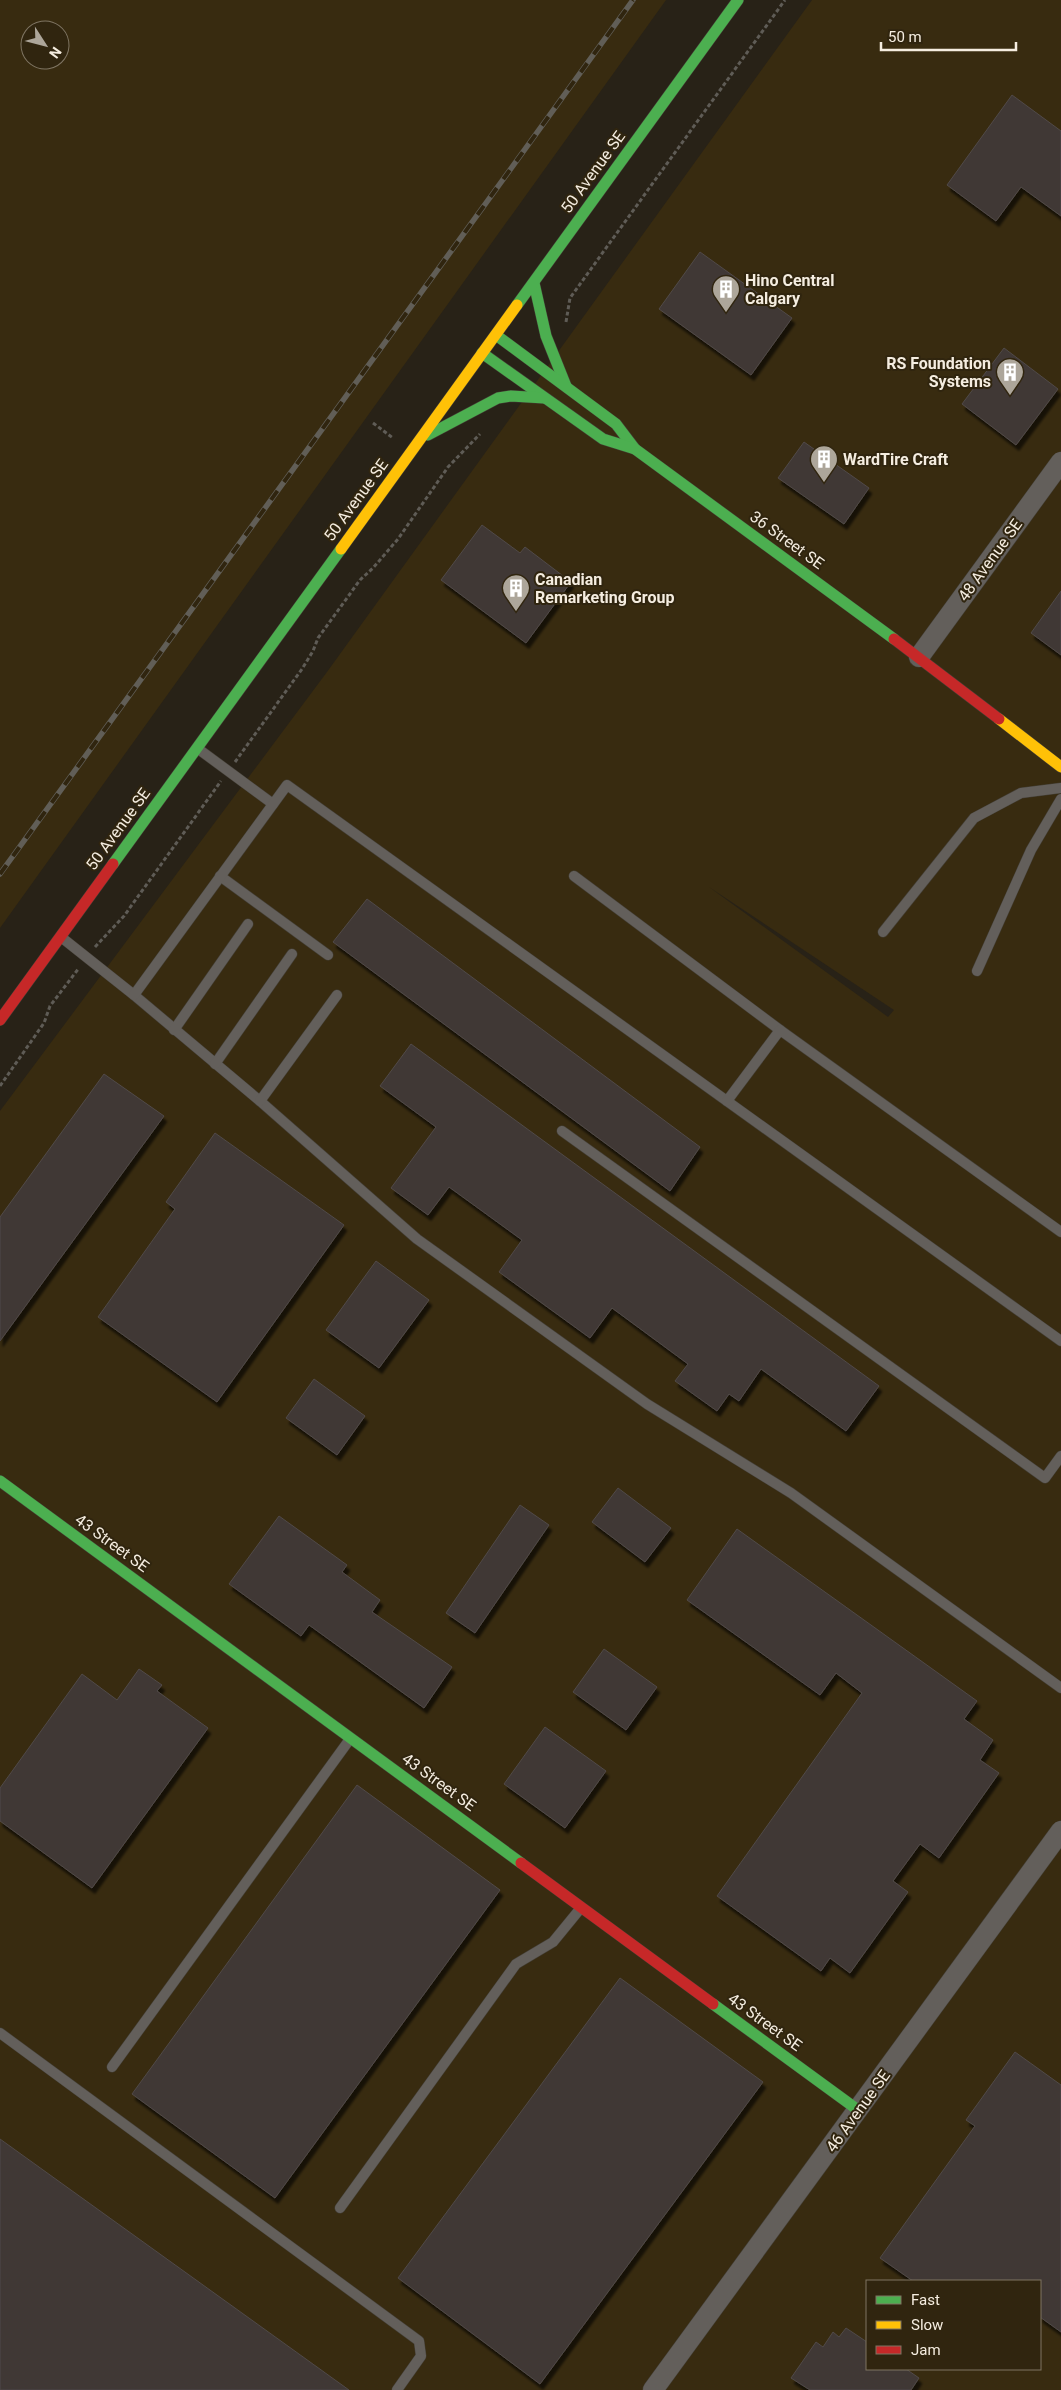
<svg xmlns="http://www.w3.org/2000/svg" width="1061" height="2390" viewBox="0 0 1061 2390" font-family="Roboto,sans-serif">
<defs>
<filter id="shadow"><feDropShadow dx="3" dy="5.5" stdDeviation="1" flood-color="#0009"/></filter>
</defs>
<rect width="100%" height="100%" fill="#282217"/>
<g fill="#382b10" fill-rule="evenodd">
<path d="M 0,0 L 666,0 L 0,928 ZM 30,30 L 60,30 L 60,60 L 30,60 Z"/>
<path d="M 812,0 L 1061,0 L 1061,2390 L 0,2390 L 0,1111 L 327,672 ZM 709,887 L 894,1010 L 888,1017 ZM 867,2281 L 1040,2281 L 1040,2369 L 867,2369 Z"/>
</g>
<g fill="#3f3836" stroke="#514a48" filter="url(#shadow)">
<polygon points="1012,95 1061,131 1061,216 1021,187 996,221 947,185"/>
<polygon points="700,252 792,318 751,375 659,309"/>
<polygon points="1004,348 1058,389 1016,445 962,404"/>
<polygon points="804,442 869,488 844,524 778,478"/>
<polygon points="482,525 520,553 525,547 571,582 526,643 441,580"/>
<polygon points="1061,591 1061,655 1031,633"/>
<polygon points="367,899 700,1147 670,1191 333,942"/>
<polygon points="411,1044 879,1386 846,1431 761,1369 739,1401 729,1394 717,1411 675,1381 688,1364 612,1308 590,1338 499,1272 522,1240 449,1187 428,1215 391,1188 436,1127 380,1086"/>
<polygon points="104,1074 164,1116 0,1341 0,1217"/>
<polygon points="215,1133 344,1225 217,1402 98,1317 175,1209 166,1202"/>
<polygon points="376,1261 429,1300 379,1368 326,1330"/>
<polygon points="314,1379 365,1416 337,1455 286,1418"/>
<polygon points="618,1488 671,1528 645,1562 592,1522"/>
<polygon points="520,1505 549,1525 475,1633 446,1613"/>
<polygon points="279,1516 347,1565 342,1572 380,1600 372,1612 452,1667 424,1708 309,1625 301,1636 229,1584"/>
<polygon points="737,1529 977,1701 964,1719 993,1740 980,1760 999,1773 939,1858 920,1844 893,1881 908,1892 850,1973 830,1958 821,1971 717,1896 862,1693 836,1673 820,1695 687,1600"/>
<polygon points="604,1649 657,1687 626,1730 573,1692"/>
<polygon points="139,1669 162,1685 157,1691 208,1728 92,1888 0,1821 0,1788 82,1674 117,1700"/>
<polygon points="545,1727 606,1771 565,1828 504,1784"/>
<polygon points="357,1785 500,1890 275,2198 132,2094"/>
<polygon points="620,1978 763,2082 540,2384 398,2278"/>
<polygon points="1015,2052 1061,2085 1061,2332 1040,2317 1040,2281 913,2281 880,2258 975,2126 966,2120"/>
<polygon points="0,2139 349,2390 0,2390"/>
<polygon points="846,2328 867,2342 867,2369 906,2369 919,2378 911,2390 810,2390 791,2378 816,2342 823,2347 833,2332 839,2337"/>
</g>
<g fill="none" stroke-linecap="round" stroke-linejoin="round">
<g stroke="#433e35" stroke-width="11">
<g id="lane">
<polyline points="197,748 273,804"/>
<polyline points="220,876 328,955"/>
<polyline points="574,876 780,1030"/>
<polyline points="883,932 974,818 1021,793 1061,788"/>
<polyline points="61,937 134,995 260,1101 417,1239 647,1404 791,1493 1061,1688"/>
<polyline points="977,971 1031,850 1061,799"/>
<polyline points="134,995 287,785 1061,1341"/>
<polyline points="174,1030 248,924"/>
<polyline points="215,1064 292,954"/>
<polyline points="260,1101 337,995"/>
<polyline points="727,1101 780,1030 1061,1232"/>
<polyline points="562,1131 1045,1478 1061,1456"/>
<polyline points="0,2033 419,2341 421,2356 397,2390"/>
<polyline points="112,2067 350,1739"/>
<polyline points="340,2208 516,1964 553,1942 580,1909"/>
</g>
</g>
<g stroke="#433e35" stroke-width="21">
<g id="street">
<polyline points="919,657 1061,462"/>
<polyline points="653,2390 1061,1831"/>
</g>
</g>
<g stroke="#433e35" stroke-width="12">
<g id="fast">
<polyline points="534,283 546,336 566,386"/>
<polyline points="517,305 738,0"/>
<polyline points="496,335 616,424 635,449 894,639"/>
<polyline points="482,353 603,439 635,449"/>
<polyline points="428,435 498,398 511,396 544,398"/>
<polyline points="113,864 341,549"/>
<polyline points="0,1481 521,1863"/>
<polyline points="713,2004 858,2110"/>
</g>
</g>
<g stroke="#433e35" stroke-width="12">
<g id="slow">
<polyline points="341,549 517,305"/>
<polyline points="999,719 1061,767"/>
</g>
</g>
<g stroke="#433e35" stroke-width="12">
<g id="jam">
<polyline points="894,639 999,719"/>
<polyline points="0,1020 113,864"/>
<polyline points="521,1863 713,2004"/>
</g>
</g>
<g stroke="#5f5c56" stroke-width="3" stroke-dasharray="4 2.5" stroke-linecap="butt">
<polyline points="566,322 570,298 785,0"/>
<polyline points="373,423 393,438"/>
<polyline points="235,762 302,669 313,651 318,638 360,580 373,568 398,539 448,467 480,434"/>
<polyline points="95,947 124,916 221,781"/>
<polyline points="0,1086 44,1023 50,1006 79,968"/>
</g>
<use href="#lane" stroke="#635f5b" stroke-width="10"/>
<use href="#street" stroke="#635f5b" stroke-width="20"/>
<use href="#fast" stroke="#4caf50" stroke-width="11"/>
<use href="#slow" stroke="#ffc107" stroke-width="11"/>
<use href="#jam" stroke="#c62828" stroke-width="11"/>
<g stroke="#615e57" stroke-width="5.5">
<polyline id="rail" points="0,874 633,0"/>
</g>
<use href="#rail" stroke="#30250f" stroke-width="4" stroke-dasharray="11" stroke-linecap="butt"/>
</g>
<defs>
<g id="building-pin" transform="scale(1.4375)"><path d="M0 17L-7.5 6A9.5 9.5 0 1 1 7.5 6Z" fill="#ada69a" stroke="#30250f"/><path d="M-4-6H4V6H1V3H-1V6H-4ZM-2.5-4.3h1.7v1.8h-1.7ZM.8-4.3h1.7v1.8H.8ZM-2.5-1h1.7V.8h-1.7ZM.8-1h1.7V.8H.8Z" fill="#fff"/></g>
</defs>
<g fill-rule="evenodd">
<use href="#building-pin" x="726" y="289"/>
<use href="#building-pin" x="1010" y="372"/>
<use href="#building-pin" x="824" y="459"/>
<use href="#building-pin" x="516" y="588"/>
</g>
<g text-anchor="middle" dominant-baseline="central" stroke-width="4" stroke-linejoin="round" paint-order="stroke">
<g font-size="16" fill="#f5ede0" stroke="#30250f">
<text transform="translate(593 172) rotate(-54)">50 Avenue SE</text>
<text transform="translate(356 500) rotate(-54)">50 Avenue SE</text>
<text transform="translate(787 540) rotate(36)">36 Street SE</text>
<text transform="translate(990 560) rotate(-54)">48 Avenue SE</text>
<text transform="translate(118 829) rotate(-54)">50 Avenue SE</text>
<text transform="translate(112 1543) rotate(36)">43 Street SE</text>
<text transform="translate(439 1782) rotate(36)">43 Street SE</text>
<text transform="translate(765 2022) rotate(36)">43 Street SE</text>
<text transform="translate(858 2111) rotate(-54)">46 Avenue SE</text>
</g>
<g font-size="16" font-weight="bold" fill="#f5ede0" stroke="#30250f" text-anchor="start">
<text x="745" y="280">Hino Central<tspan x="745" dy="18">Calgary</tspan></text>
<text x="991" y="363" text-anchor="end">RS Foundation<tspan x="991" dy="18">Systems</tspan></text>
<text x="843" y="459">WardTire Craft</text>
<text x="535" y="579">Canadian<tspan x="535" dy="18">Remarketing Group</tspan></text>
</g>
</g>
<rect x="866" y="2280" width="175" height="90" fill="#30250f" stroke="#7f7563"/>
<rect x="876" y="2296" width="25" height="8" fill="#4caf50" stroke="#7f7563"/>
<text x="911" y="2305" font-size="15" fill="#f5ede0">Fast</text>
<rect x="876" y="2321" width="25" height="8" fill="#ffc107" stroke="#7f7563"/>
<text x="911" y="2330" font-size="15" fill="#f5ede0">Slow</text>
<rect x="876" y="2346" width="25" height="8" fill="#c62828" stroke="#7f7563"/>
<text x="911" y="2355" font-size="15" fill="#f5ede0">Jam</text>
<g transform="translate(45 45) rotate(126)"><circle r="24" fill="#30250f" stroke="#7f7563"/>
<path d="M0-4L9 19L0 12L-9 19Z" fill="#ada69a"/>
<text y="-8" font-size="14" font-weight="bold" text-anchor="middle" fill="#f5ede0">N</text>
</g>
<path d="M881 42v8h135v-8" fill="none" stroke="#f5ede0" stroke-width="2.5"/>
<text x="888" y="42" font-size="15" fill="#f5ede0" stroke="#30250f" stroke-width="4" paint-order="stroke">50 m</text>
</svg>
